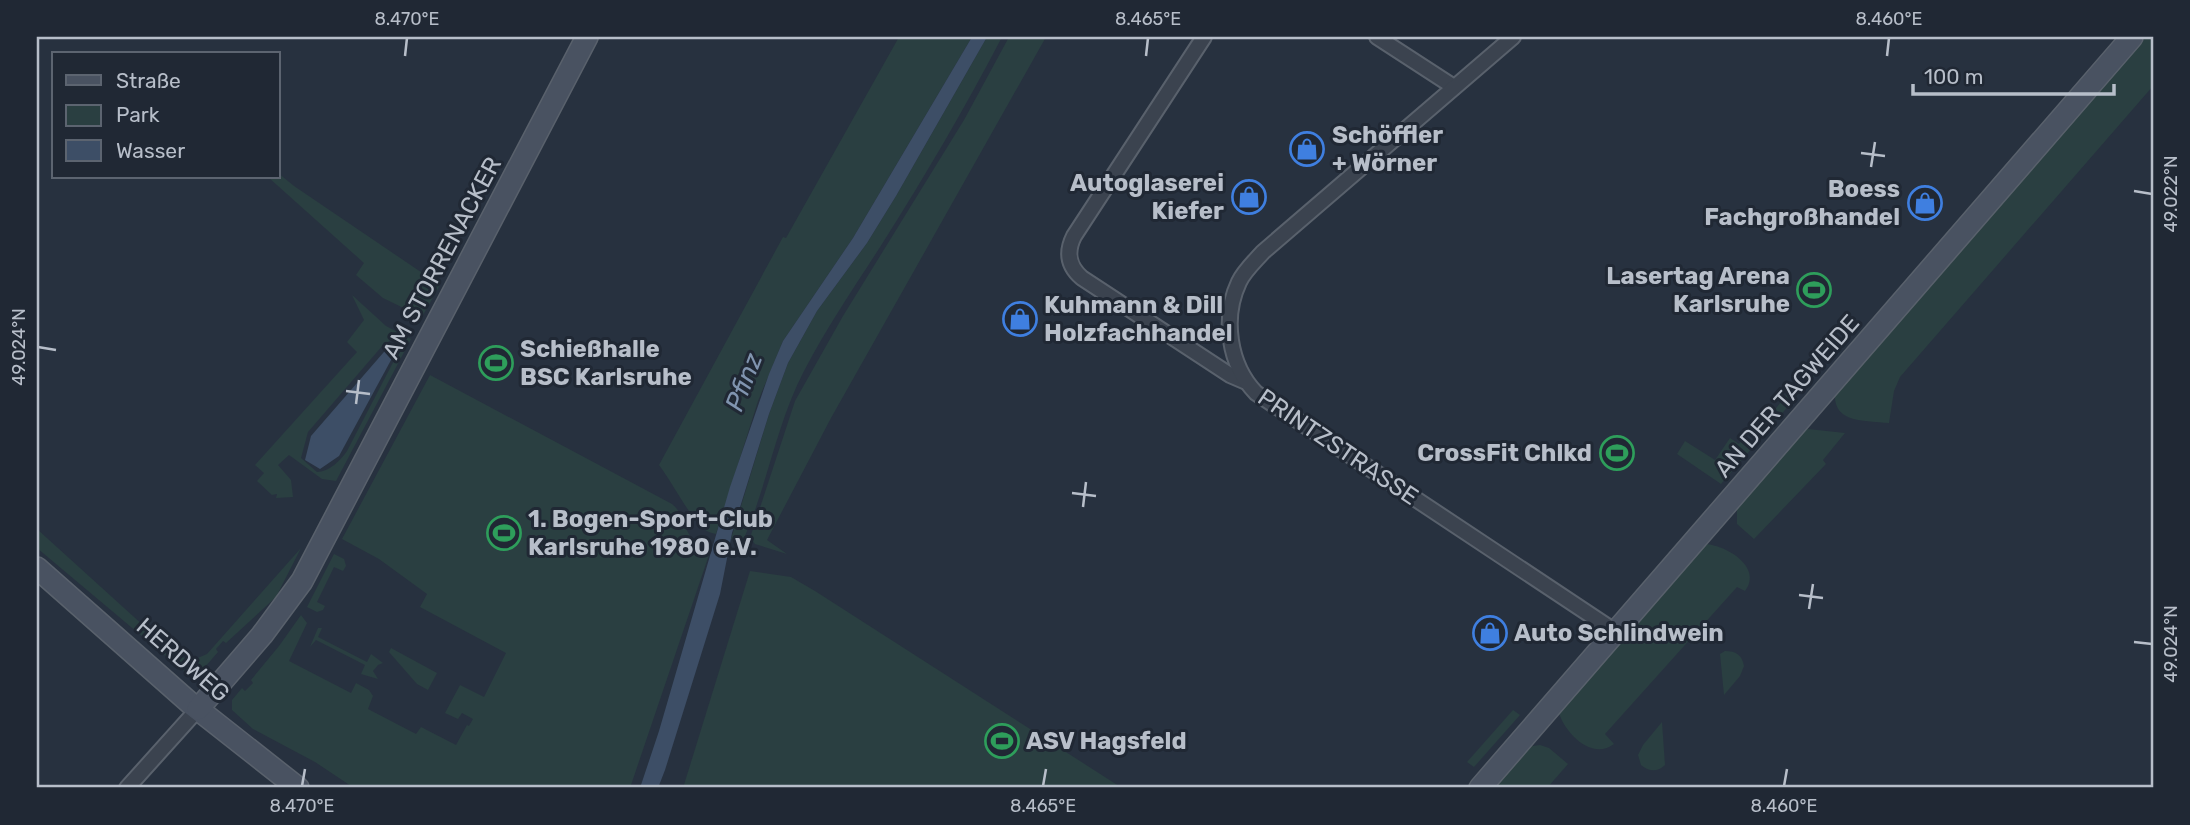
<svg xmlns="http://www.w3.org/2000/svg" width="2190" height="825" viewBox="0 0 2190 825" font-family="Rubik,sans-serif">
<rect width="100%" height="100%" fill="#27313f"/>
<g fill="#2a3f41" fill-rule="evenodd">
<path d="M 899,37 L 972,37 L 853,238 L 783,341 L 758,401 L 716,534 C 712,533 708,532 705,530 C 695,525 670,479 659,465 L 783,237 L 786,238 Z"/>
<path d="M 987,37 L 1002,37 C 965,108 925,176 882,244 C 855,286 827,327 804,371 C 777,423 768,482 745,536 L 741,540 L 731,539 L 769,414 L 788,363 L 817,311 L 867,243 L 896,196 Z"/>
<polygon points="1009,37 1046,37 831,418 767,540 787,554 755,544 750,538 795,401 843,316 964,120"/>
<path d="M 2146,37 L 2153,37 L 2153,86 L 1900,377 L 1894,391 L 1889,423 C 1864,420 1832,424 1835,391 L 2133,46 L 2136,49 Z"/>
<polygon points="278,173 294,186 440,285 422,317 383,298 356,275 364,263 268,177 278,177"/>
<path d="M 352,295 L 386,326 L 411,339 L 336,481 L 322,479 L 289,455 L 278,465 L 291,480 L 293,497 L 276,498 L 277,494 L 272,495 L 257,481 L 264,473 L 255,465 L 357,352 L 347,342 L 364,320 ZM 391,340 L 400,345 L 400,349 L 347,451 C 341,460 329,472 317,472 L 301,458 L 308,432 L 383,345 Z"/>
<polygon points="1807,367 1817,373 1721,484 1677,454 1685,441 1715,460 1730,438 1739,444 1743,438 1750,443"/>
<path d="M 430,375 L 672,504 C 692,521 677,537 711,549 L 630,788 L 354,788 L 315,762 L 253,729 L 232,710 L 232,700 L 242,688 L 245,691 L 253,683 L 251,680 L 279,646 L 301,615 L 307,623 L 289,661 L 351,693 L 356,683 L 369,690 L 373,696 L 368,709 L 416,734 L 421,727 L 456,745 L 467,725 L 469,726 L 473,719 L 462,713 L 458,719 L 445,713 L 460,685 L 484,697 L 506,653 L 420,607 L 427,594 L 379,559 L 342,539 Z"/>
<polygon points="1808,429 1845,433 1823,460 1826,464 1754,539 1737,524 1737,505 1801,430"/>
<path d="M 37,529 L 177,656 L 193,660 L 207,654 L 301,548 L 276,597 L 226,643 L 223,641 L 216,649 L 218,652 C 206,665 198,680 181,669 L 37,548 Z"/>
<path d="M 1702,544 C 1724,543 1764,567 1745,591 L 1737,587 L 1605,734 L 1614,744 C 1592,761 1565,733 1559,713 Z"/>
<polygon points="334,554 344,559 346,566 343,571 334,567 317,602 325,606 323,610 317,612 307,607"/>
<polygon points="750,571 791,577 815,591 1122,788 683,788"/>
<polygon points="318,628 322,628 318,637 367,662 371,654 383,663 378,665 373,671 378,679 361,674 365,665 316,640 310,647"/>
<polygon points="391,648 437,673 428,690 417,684 389,652"/>
<path d="M 1725,651 C 1736,651 1742,655 1744,666 L 1740,676 L 1724,695 L 1720,654 Z"/>
<polygon points="1513,710 1520,715 1474,767 1467,762"/>
<path d="M 1662,722 L 1665,765 C 1658,772 1649,772 1641,765 L 1638,755 L 1643,745 Z"/>
<polygon points="1540,745 1549,748 1568,764 1547,788 1490,788 1525,747"/>
</g>
<g fill="#3d4e66">
<polygon points="972,37 987,37 896,196 867,243 817,311 788,363 769,414 732,533 720,594 665,770 658,788 640,788 659,731 730,487 769,374 783,341 853,238"/>
<polygon points="390,345 397,349 339,456 320,469 305,460 311,436"/>
</g>
<g fill="none" stroke-linecap="round" stroke-linejoin="round">
<g stroke="#59616c" stroke-width="18">
<g id="street">
<path d="M 1204,37 L 1074,236 C 1066,252 1068,266 1082,278 L 1230,375 L 1244,381"/>
<polyline points="1377,37 1454,87"/>
<path d="M 1513,37 L 1263,252 C 1255,261 1244,271 1239,282 C 1222,318 1229,365 1256,393 L 1616,632"/>
<polyline points="127,788 198,709"/>
</g>
</g>
<g stroke="#59616c" stroke-width="24">
<g id="secondary">
<polyline points="37,568 190,703 298,788"/>
<polyline points="198,709 262,635 302,581 587,37"/>
<polyline points="1480,788 2132,37"/>
</g>
</g>
<use href="#street" stroke="#3b434f" stroke-width="14"/>
<use href="#secondary" stroke="#495261" stroke-width="21"/>
</g>
<path fill="none" stroke="#b7bec9" stroke-width="2.5" d="M 405,56 L 407,38M 1146,56 L 1148,38M 1887,56 L 1889,38M 1861,153 L 1885,156M 1871,167 L 1875,142M 2134,191 L 2152,194M 38,347 L 56,350M 346,391 L 370,394M 356,404 L 359,380M 1072,493 L 1096,496M 1083,507 L 1086,482M 1799,595 L 1823,598M 1809,609 L 1813,584M 2134,642 L 2152,644M 302,786 L 305,769M 1043,786 L 1046,769M 1784,786 L 1787,769"/>
<defs>
<g id="shop-ring" transform="scale(1.75)"><circle r="9.5" fill="#202834" stroke="#3f7fe0" stroke-width="1.5"/><path d="M-5-2.5h2.3a2.7 3.5 0 0 1 5.4 0H5L5.5 6h-11ZM-1.5-2.5h3a1.5 2.3 0 0 0-3 0Z" fill="#3f7fe0"/></g>
<g id="stadium-ring" transform="scale(1.75)"><circle r="9.5" fill="#202834" stroke="#2e9e5b" stroke-width="1.5"/><path d="M0-5a6.5 5 0 1 0 0 10a6.5 5 0 1 0 0-10ZM-3.5-1.8h7v3.6h-7Z" fill="#2e9e5b"/></g>
</defs>
<g fill-rule="evenodd">
<use href="#shop-ring" x="1307" y="149"/>
<use href="#shop-ring" x="1249" y="197"/>
<use href="#shop-ring" x="1925" y="203"/>
<use href="#stadium-ring" x="1814" y="290"/>
<use href="#shop-ring" x="1020" y="319"/>
<use href="#stadium-ring" x="496" y="363"/>
<use href="#stadium-ring" x="1617" y="453"/>
<use href="#stadium-ring" x="504" y="533"/>
<use href="#shop-ring" x="1490" y="633"/>
<use href="#stadium-ring" x="1002" y="741"/>
</g>
<g text-anchor="middle" dominant-baseline="central" stroke-width="6" stroke-linejoin="round" paint-order="stroke">
<g font-size="24" font-weight="bold" fill="#b7bec9" stroke="#202834" text-anchor="start">
<text x="1332" y="135">Schöffler<tspan x="1332" dy="28">+ Wörner</tspan></text>
<text x="1224" y="183" text-anchor="end">Autoglaserei<tspan x="1224" dy="28">Kiefer</tspan></text>
<text x="1900" y="189" text-anchor="end">Boess<tspan x="1900" dy="28">Fachgroßhandel</tspan></text>
<text x="1790" y="276" text-anchor="end">Lasertag Arena<tspan x="1790" dy="28">Karlsruhe</tspan></text>
<text x="1044" y="305">Kuhmann &amp; Dill<tspan x="1044" dy="28">Holzfachhandel</tspan></text>
<text x="520" y="349">Schießhalle<tspan x="520" dy="28">BSC Karlsruhe</tspan></text>
<text x="1592" y="453" text-anchor="end">CrossFit Chlkd</text>
<text x="528" y="519">1. Bogen-Sport-Club<tspan x="528" dy="28">Karlsruhe 1980 e.V.</tspan></text>
<text x="1514" y="633">Auto Schlindwein</text>
<text x="1026" y="741">ASV Hagsfeld</text>
</g>
<g font-size="24" fill="#b7bec9" stroke="#202834">
<text transform="translate(442 258) rotate(-62)">AM STORRENACKER</text>
<text transform="translate(1787 396) rotate(-49)">AN DER TAGWEIDE</text>
<text transform="translate(1338 447) rotate(34)">PRINTZSTRASSE</text>
<text transform="translate(183 660) rotate(41)">HERDWEG</text>
</g>
<g font-size="26" font-style="italic" fill="#8094af" stroke="#202834">
<text transform="translate(744 382) rotate(-69)">Pfinz</text>
</g>
</g>
<rect width="2190" height="825" fill="none" stroke="#202834" stroke-width="77"/>
<rect x="52" y="52" width="228" height="126" fill="#202834" stroke="#5c6470" stroke-width="2"/>
<rect x="66" y="75" width="35" height="10" fill="#495261" stroke="#5c6470" stroke-width="2"/>
<text x="116" y="88" font-size="21" fill="#b7bec9">Straße</text>
<rect x="66" y="105" width="35" height="21" fill="#2a3f41" stroke="#5c6470" stroke-width="2"/>
<text x="116" y="122" font-size="21" fill="#b7bec9">Park</text>
<rect x="66" y="140" width="35" height="21" fill="#3d4e66" stroke="#5c6470" stroke-width="2"/>
<text x="116" y="158" font-size="21" fill="#b7bec9">Wasser</text>
<path d="M1913 84v10h201v-10" fill="none" stroke="#b7bec9" stroke-width="3.5"/>
<text x="1924" y="84" font-size="21" fill="#b7bec9" stroke="#202834" stroke-width="5" paint-order="stroke">100 m</text>
<rect x="38" y="38" width="2114" height="748" fill="none" stroke="#b7bec9" stroke-width="2.5"/>
<g font-size="18" text-anchor="middle" fill="#b7bec9">
<text x="407" y="25">8.470°E</text>
<text x="1148" y="25">8.465°E</text>
<text x="1889" y="25">8.460°E</text>
<text transform="translate(2171 194) rotate(-90)" y="6">49.022°N</text>
<text transform="translate(19 347) rotate(-90)" y="6">49.024°N</text>
<text transform="translate(2171 644) rotate(-90)" y="6">49.024°N</text>
<text x="302" y="812">8.470°E</text>
<text x="1043" y="812">8.465°E</text>
<text x="1784" y="812">8.460°E</text>
</g>
</svg>
